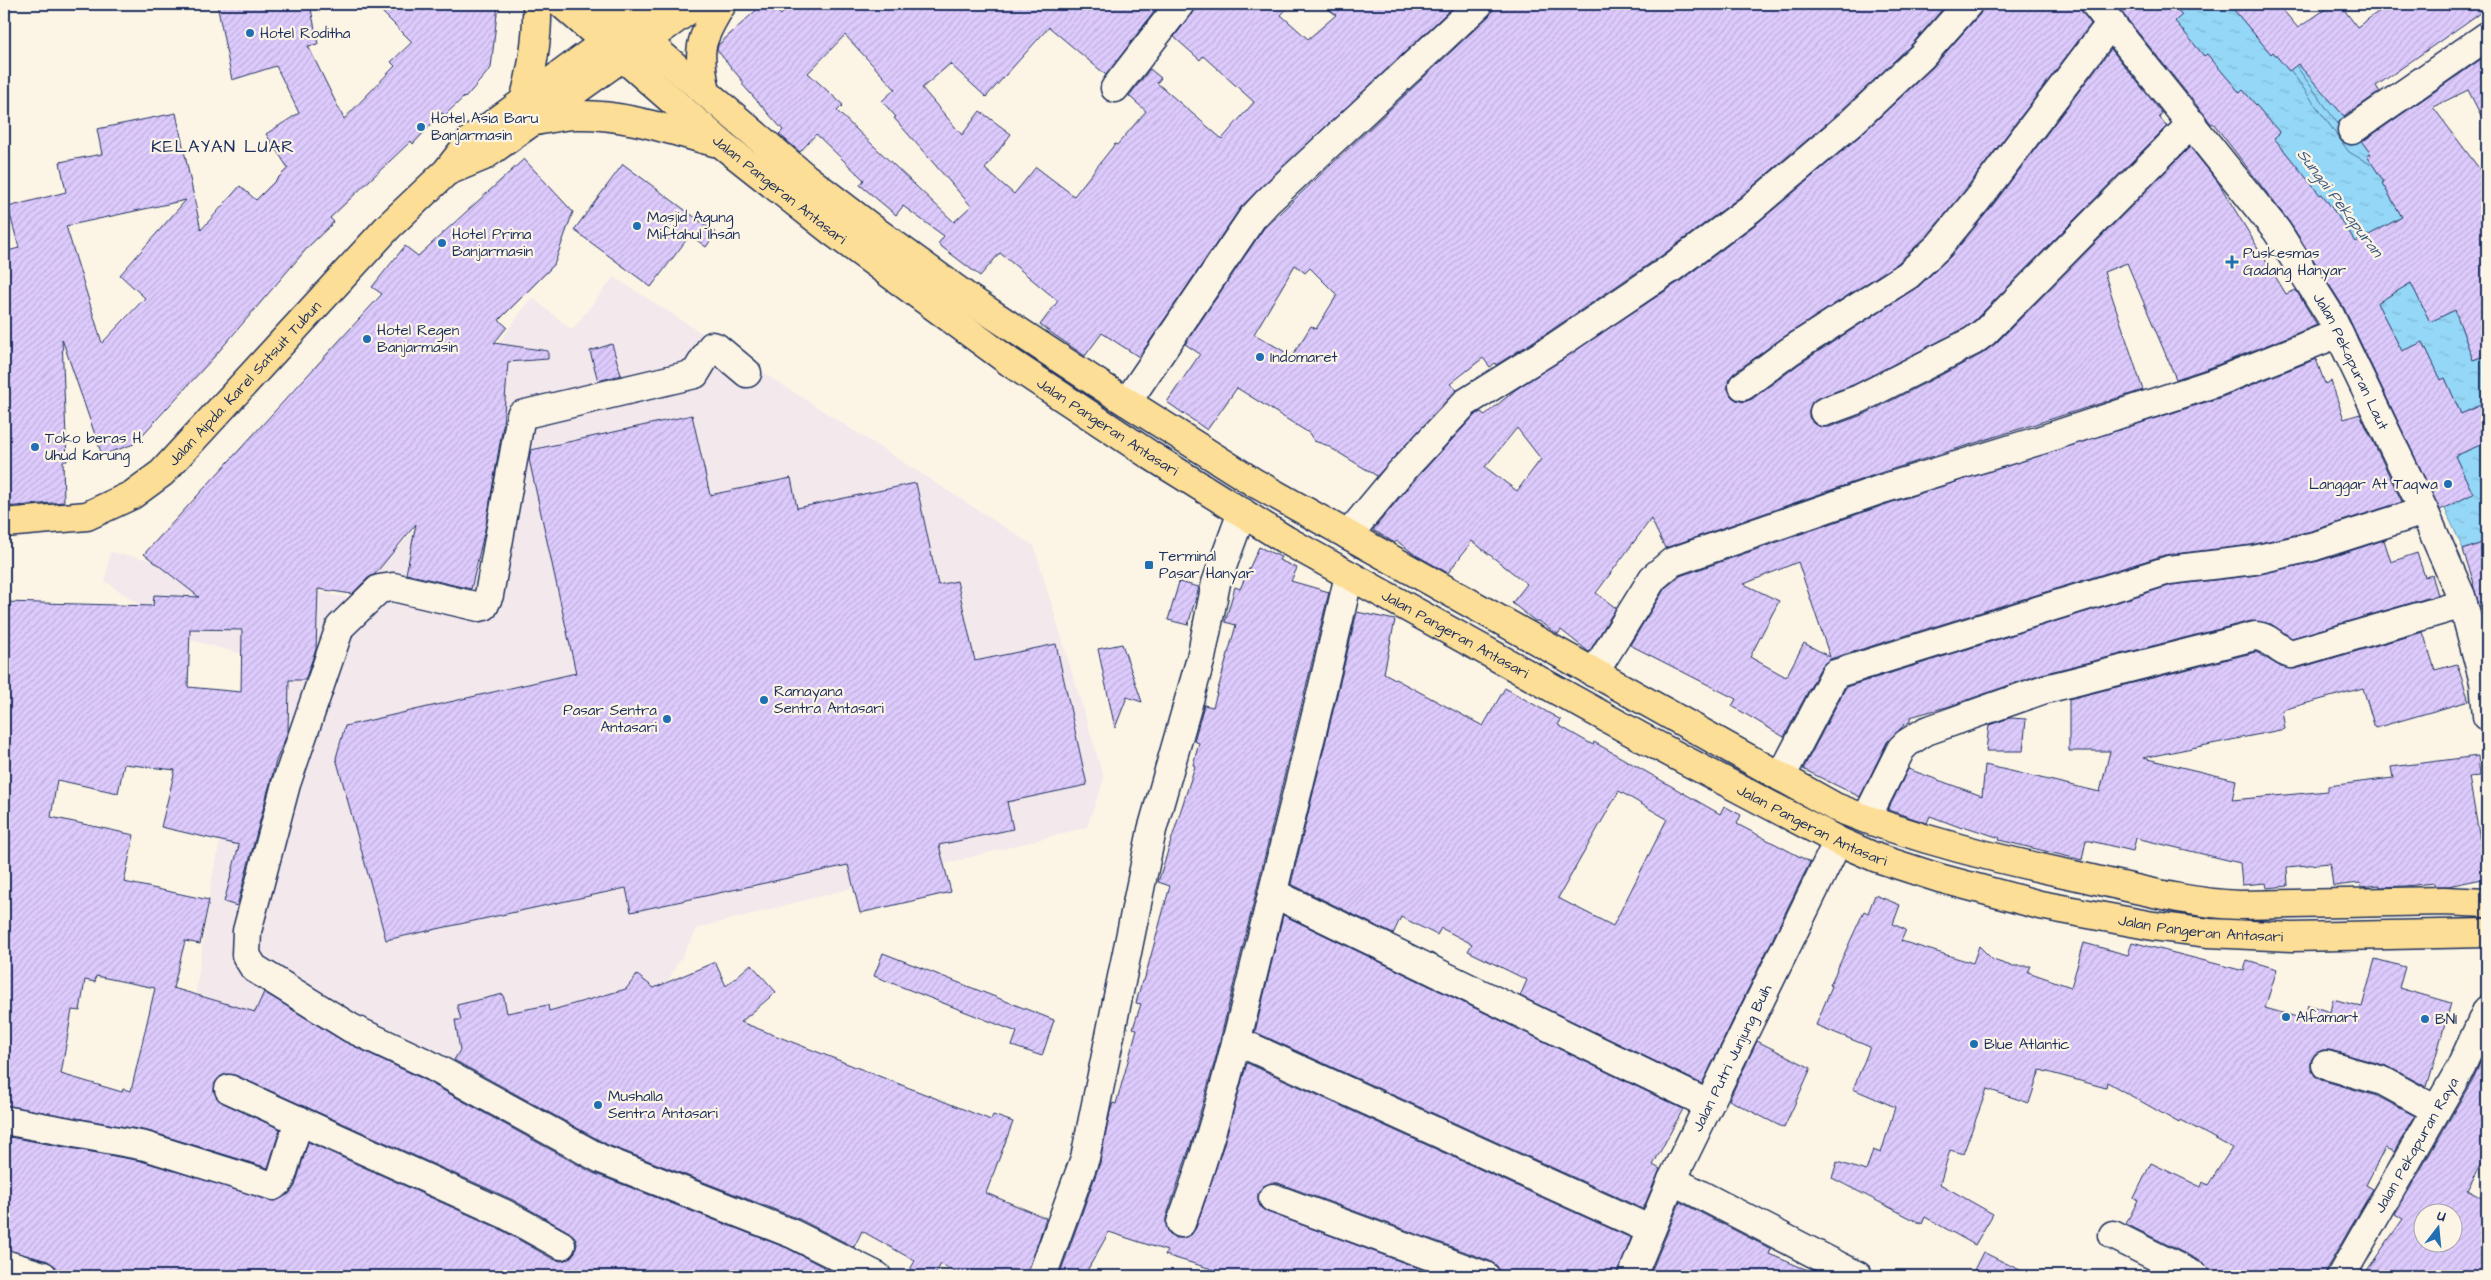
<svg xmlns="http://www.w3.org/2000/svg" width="2491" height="1280" viewBox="0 0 2491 1280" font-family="'Architects Daughter',sans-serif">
<defs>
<pattern id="water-ripples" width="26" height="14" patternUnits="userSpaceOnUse" patternTransform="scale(1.25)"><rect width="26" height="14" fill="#94d7f6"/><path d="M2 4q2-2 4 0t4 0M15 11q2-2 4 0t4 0" fill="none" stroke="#7fb9d5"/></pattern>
<pattern id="building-hatch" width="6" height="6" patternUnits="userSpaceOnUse" patternTransform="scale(1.25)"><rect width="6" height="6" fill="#decbfd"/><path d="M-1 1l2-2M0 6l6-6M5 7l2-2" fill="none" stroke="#beafdb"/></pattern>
</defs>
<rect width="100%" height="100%" fill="#fcf5e5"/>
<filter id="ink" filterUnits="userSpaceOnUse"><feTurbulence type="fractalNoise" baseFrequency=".02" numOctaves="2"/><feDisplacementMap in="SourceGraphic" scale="10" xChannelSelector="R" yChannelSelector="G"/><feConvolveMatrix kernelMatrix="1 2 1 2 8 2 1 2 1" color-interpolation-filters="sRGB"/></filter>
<g filter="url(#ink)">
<polygon fill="#f3e8ec" points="614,277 1034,546 1104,779 1087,827 698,928 632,1044 613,1033 532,1150 247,1033 196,992 212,877 262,659 190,640 105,581 110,552 349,598 416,529 472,380 532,297 572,330"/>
<polygon fill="url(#water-ripples)" stroke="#6494b9" points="2118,4 2257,4 2311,67 2363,140 2438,173 2487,254 2487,602 2420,454 2336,287 2260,180"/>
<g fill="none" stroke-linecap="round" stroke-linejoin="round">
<g stroke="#4b729b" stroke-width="1">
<polyline points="2297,67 2338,124"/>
<polyline points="2291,71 2349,152 2370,164"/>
</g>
</g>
<g fill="url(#building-hatch)" stroke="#1b2f5e" fill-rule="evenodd">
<path d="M 217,4 L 310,4 L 318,44 L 308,46 L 344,119 L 395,66 L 391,62 L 412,42 L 374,4 L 498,4 L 491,68 L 465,98 L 464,97 L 445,115 L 442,113 L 413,144 L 411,141 L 330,218 L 334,222 L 309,246 L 214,357 L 134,444 L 102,455 L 62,339 L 67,461 L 63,461 L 64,502 L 4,507 L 4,252 L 19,248 L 8,207 L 66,192 L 60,162 L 102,154 L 97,129 L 176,113 L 201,230 L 240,186 L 256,200 L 288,168 L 266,134 L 299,113 L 276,66 L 232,80 ZM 186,200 L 120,275 L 145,298 L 102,343 L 66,226 Z"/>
<path d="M 763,4 L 771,4 L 781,15 L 792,4 L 1160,4 L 1106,75 L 1049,27 L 986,97 L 950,64 L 922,88 L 962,135 L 980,111 L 1011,134 L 985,169 L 1014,194 L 1036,167 L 1074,196 L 1115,144 L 1117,145 L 1146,111 L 1129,96 L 1150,69 L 1161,78 L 1157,83 L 1222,139 L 1254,102 L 1203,56 L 1200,60 L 1174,37 L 1192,14 L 1195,4 L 1212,4 L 1222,11 L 1228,4 L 1291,4 L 1281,15 L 1308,39 L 1336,15 L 1322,4 L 1456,4 L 1241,207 L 1139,357 L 1102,333 L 1085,356 L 1040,325 L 1058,301 L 1000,253 L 980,276 L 938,244 L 944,236 L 903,206 L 896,215 L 860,185 L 864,180 L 816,134 L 800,152 L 779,134 L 783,130 L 742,84 L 744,83 L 717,50 L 718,45 ZM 845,35 L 895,89 L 882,101 L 896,117 L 894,118 L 971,206 L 954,222 L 837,111 L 843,105 L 808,73 Z"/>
<path d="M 1494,4 L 1947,4 L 1911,45 L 1841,111 L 1740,197 L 1661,256 L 1547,333 L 1496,365 L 1495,363 L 1490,367 L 1483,358 L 1450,384 L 1457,390 L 1377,476 L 1326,445 L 1314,441 L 1309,433 L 1237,388 L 1207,430 L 1167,402 L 1200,354 L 1185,344 L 1264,228 L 1490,15 ZM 1295,265 L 1305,273 L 1310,268 L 1337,295 L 1316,329 L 1311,326 L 1292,356 L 1254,334 Z"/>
<path d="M 1983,4 L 2080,4 L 2083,13 L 2091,24 L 1965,190 L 1928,235 L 1898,263 L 1782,338 L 1734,373 L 1729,379 L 1727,387 L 1731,396 L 1736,400 L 1744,402 L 1752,399 L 1799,364 L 1919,286 L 1951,256 L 1989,210 L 2111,49 L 2162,113 L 2159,117 L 2167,126 L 1975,320 L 1965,328 L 1853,385 L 1818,398 L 1812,402 L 1809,410 L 1809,417 L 1814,424 L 1821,427 L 1829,427 L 1865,414 L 1982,354 L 1996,343 L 2190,147 L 2218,182 L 2286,294 L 2296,290 L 2317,325 L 2212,367 L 2176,379 L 2127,263 L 2104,272 L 2143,390 L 1877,474 L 1665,548 L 1651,519 L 1596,593 L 1616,608 L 1589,652 L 1561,630 L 1558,634 L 1538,621 L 1535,621 L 1512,603 L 1527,584 L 1472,541 L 1448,573 L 1414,554 L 1397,541 L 1395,543 L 1373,530 L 1410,485 L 1475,415 L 1481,412 L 1485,415 L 1515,390 L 1679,282 L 1760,221 L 1862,134 L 1933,67 L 1980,14 ZM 1517,428 L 1541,459 L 1517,491 L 1485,467 Z"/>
<polygon points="2115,4 2173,4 2182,15 2175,21 2204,56 2207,54 2240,93 2243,90 2280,133 2274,138 2320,195 2322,194 2356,242 2402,217 2382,183 2384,182 2367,156 2371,154 2362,142 2487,55 2487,127 2468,90 2433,107 2487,179 2487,355 2473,360 2455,310 2430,322 2411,283 2377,303 2402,351 2423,342 2441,380 2445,378 2461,414 2487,402 2487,442 2455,456 2473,494 2440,510 2344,308 2290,223 2213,123 2211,124 2207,118"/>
<polygon points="2229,4 2278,4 2298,28 2333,4 2340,4 2357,27 2389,4 2487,4 2487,8 2376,86 2380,92 2344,116 2298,64 2289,71 2273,52 2271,54"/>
<path d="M 524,159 L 573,212 L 554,265 L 499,320 L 507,327 L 494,343 L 548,351 L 548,359 L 508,362 L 503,425 L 486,525 L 471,589 L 406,574 L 416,524 L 375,574 L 368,578 L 352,594 L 318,589 L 316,649 L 305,680 L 289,680 L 288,732 L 276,761 L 237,906 L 224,902 L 239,845 L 161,827 L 175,770 L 124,764 L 118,793 L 57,780 L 51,817 L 134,835 L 124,882 L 209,900 L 200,944 L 185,941 L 173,988 L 255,1012 L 264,992 L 343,1041 L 421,1078 L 593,1173 L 787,1248 L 839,1275 L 58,1276 L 55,1266 L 48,1261 L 4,1249 L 4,1136 L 141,1161 L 275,1201 L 289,1194 L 295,1186 L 308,1142 L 498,1228 L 553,1259 L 561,1261 L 569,1259 L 575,1252 L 577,1244 L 575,1237 L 569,1232 L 513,1200 L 235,1075 L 227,1074 L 220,1077 L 215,1083 L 214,1091 L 217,1098 L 223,1103 L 280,1129 L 268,1168 L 148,1131 L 4,1105 L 4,602 L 153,606 L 154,595 L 199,597 L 144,554 L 382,294 L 372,287 L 405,246 L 418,256 ZM 190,629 L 242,630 L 241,692 L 188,687 ZM 96,976 L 155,988 L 131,1091 L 123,1089 L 122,1092 L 61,1074 L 72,1010 L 80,1011 L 85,980 L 95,982 Z"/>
<polygon points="623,164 716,233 706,247 690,235 651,287 574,230"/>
<polygon points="612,344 621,375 598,381 590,351"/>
<path d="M 2316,359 L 2325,384 L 2331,381 L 2344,419 L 2360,414 L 2402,502 L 2311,531 L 2251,545 L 2165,555 L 1830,659 L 1821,667 L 1784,737 L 1732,706 L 1736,699 L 1630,645 L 1665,588 L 1680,576 L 1887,504 L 2222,397 ZM 1798,562 L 1830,657 L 1804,643 L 1786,677 L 1750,657 L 1779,601 L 1744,584 Z"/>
<polygon points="692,415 710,495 791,478 797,508 916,483 938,585 957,581 975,661 1056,644 1087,785 1007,802 1013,829 939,845 951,892 860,913 848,865 631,912 626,888 386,940 336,758 345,726 576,673 529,459 531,450"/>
<polygon points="2384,540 2391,562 2417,553 2425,577 2432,575 2438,595 2292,638 2271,624 2251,621 2038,675 1950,706 1910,717 1910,722 1905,724 1887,742 1860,797 1803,769 1846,687 2172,585 2257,575 2319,561"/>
<polygon points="2487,541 2487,634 2473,584 2474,583 2463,550"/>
<polygon points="1259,547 1281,557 1279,560 1297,568 1291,581 1329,592 1216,1057 1193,1138 1166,1218 1166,1225 1169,1233 1175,1238 1183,1238 1191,1235 1196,1228 1223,1147 1247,1063 1631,1238 1617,1276 1510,1276 1500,1272 1497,1266 1490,1261 1278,1183 1271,1183 1263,1186 1258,1193 1258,1201 1261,1208 1267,1212 1440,1276 1213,1276 1215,1270 1165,1255 1167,1251 1109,1232 1084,1276 1059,1276 1100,1163 1110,1112 1113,1103 1116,1104 1137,1029 1133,1028 1141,1004 1136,1003 1142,981 1144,981 1170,886 1158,882 1195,766 1193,765 1199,743 1194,741 1204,705 1213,707 1236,625 1225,622 1235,587 1240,589"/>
<polygon points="1179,582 1199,587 1188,625 1168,620"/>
<path d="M 1357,612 L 1395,620 L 1384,673 L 1483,726 L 1505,688 L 1561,720 L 1558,725 L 1593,745 L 1594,742 L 1720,814 L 1724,806 L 1741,815 L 1737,824 L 1810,862 L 1702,1084 L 1520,996 L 1527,980 L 1468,951 L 1472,944 L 1441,928 L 1437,935 L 1401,917 L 1393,934 L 1291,884 ZM 1619,791 L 1667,819 L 1613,926 L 1558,898 Z"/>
<polygon points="2423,632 2435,670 2457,664 2469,701 2375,728 2363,688 2282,710 2285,729 2143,758 2236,780 2232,800 2328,791 2328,786 2393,778 2391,767 2478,756 2480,776 2469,777 2480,840 2487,838 2487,878 2448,886 2435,886 2434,883 2405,886 2380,887 2380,885 2361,887 2360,883 2333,886 2330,863 2287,867 2288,886 2267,888 2266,883 2242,885 2240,863 2136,838 2133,851 2086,840 2082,860 1999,840 2000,838 1963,826 1962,828 1930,816 1927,823 1888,810 1908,769 1982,796 1985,765 2100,792 2110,751 2069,751 2069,699 2256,652 2281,667 2295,669"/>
<polygon points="1122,644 1142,702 1127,697 1115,728 1098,649"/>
<polygon points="2010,718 2026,719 2023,751 1986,751 1989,725"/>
<polygon points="1875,895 1900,905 1893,924 1906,930 1901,941 1973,963 1979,946 1993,960 2011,966 2031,966 2028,972 2071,987 2084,943 2128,955 2132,942 2244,971 2247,960 2277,969 2265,1008 2304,1019 2308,1005 2330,1012 2333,999 2362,1007 2375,959 2405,967 2399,988 2451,1003 2427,1087 2387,1066 2330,1050 2322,1050 2315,1054 2311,1060 2311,1069 2315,1076 2321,1080 2377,1096 2415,1116 2394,1152 2385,1148 2366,1185 2373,1189 2327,1268 2325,1276 2210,1276 2208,1268 2202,1262 2126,1224 2138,1200 2134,1198 2151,1163 2201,1187 2203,1182 2208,1185 2232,1148 2181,1120 2179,1123 2107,1082 2106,1088 2040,1070 2029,1103 1987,1089 1963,1154 1950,1150 1940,1184 1993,1214 1975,1245 1925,1217 1922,1224 1832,1178 1837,1162 1866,1171 1873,1150 1881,1153 1895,1107 1853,1089 1870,1047 1816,1025 1832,986 1830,985 1864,911 1868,913"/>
<polygon points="1283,915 1683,1109 1653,1165 1660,1169 1643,1209 1255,1032"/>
<polygon points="883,953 1054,1020 1042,1056 1012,1046 1017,1032 874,976"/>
<polygon points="715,962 726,986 751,964 776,992 741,1022 991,1120 993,1115 1013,1122 986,1193 1046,1218 1027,1276 962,1276 941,1264 934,1276 906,1276 915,1261 862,1231 854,1247 799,1219 608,1145 454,1060 460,1050 455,1020 461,1020 457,1005 503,994 507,1013 548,1005 549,1011 626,989 637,975 654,988"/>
<polygon points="1757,1041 1811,1068 1784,1128 1729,1100"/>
<path d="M 2487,1047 L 2487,1154 L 2467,1190 L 2487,1201 L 2487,1276 L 2363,1276 L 2403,1219 L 2395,1214 L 2474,1077 ZM 2424,1212 L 2454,1212 L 2454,1242 L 2424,1242 Z"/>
<polygon points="1680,1202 1771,1249 1769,1254 1822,1276 1662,1276 1651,1272"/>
<polygon points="1983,1252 2032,1276 1971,1276"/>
</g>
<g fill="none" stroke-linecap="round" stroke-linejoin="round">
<g stroke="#1b2f5e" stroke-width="31">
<g id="minor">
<path id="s1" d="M 2095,4 L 2277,231 L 2330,315 L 2424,511 L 2461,596 L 2484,682 L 2487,716"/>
<polyline points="1115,88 1180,4"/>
<polyline points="2352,130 2487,36"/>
<polyline points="747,373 716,347 712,346 695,374 521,415 489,595 484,606 479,607 393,587 379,589 340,627 286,784 247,931 246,955 254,968 351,1028 428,1064 601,1159 793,1234 877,1276"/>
<polyline points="1743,386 1790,351 1908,275 1939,246 1977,200 2111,23"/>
<polyline points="1127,402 1252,218 1268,201 1479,4"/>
<polyline points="1824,412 1859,399 1973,341 1985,332 2192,123"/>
<polyline points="1348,535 1398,475 1465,403 1556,346 1670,269 1750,209 1851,123 1922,56 1968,4"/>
<polyline points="1594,673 1653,578 1672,562 1882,489 2044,439 2217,382 2339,333"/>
<polyline points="1781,777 1835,674 2169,570 2254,560 2315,546 2424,511"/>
<path d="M 1866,819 L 1901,749 L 1907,743 L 1926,731 L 2042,690 L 2255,636 C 2272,637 2277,651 2291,654 L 2463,604"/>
<polyline points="1273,893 1708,1104"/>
<polyline points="1237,1041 1651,1230"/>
<polyline points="2326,1065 2383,1081 2436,1110"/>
<polyline points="229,1089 505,1214 561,1245"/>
<polyline points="4,1120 145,1146 273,1186 280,1181 299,1120"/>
<polyline points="1672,1180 1858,1276"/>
<polyline points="1273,1198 1485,1276"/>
<path d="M 1181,1223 C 1221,1116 1245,1006 1272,895 C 1298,788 1325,682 1349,575"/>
<polyline points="2113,1235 2195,1276"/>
<polyline points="4,1264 43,1276"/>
<polyline points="1042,1276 1085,1158 1152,830 1201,658 1216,583 1242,512"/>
<path id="s2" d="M 1632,1276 L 1672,1180 L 1838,841"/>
<path id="s3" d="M 2341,1276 L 2460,1069 L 2487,1010"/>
</g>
</g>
<g stroke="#1b2f5e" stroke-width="31">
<g id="major">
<polyline points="448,171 484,156 697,4"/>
<path id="s4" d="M 4,523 L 87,516 L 132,495 L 162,473 L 389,226 L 446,172 L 471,140 L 657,4"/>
</g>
</g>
<g stroke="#1b2f5e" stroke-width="31">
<g id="highway">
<path id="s5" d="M 562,4 L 723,145 L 833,232 L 1011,363 L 1150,455 L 1286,540 L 1641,737 L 1838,841 L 1877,858 L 1939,878 L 2040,905 L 2153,926 L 2209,933 L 2292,937 L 2487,933"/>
<path d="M 602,4 L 805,177 L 873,229 L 971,300 L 1100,385 L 1255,483 L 1835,807 C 1916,840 2001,860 2087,878 C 2137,889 2188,903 2239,905 L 2444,901 L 2487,903"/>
<path d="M 706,92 C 697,49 699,41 722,4"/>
<path d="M 524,101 C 533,68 538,38 537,4"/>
<path d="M 535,121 C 549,119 563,115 577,115 C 624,114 670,130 714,142"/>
</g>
</g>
<use href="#minor" stroke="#fcf5e5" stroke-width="28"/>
<use href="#major" stroke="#fdde96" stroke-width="28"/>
<use href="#highway" stroke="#fdde96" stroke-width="28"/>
</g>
</g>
<g fill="#1f6fb2" stroke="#fcf5e5" stroke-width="2">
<circle cx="250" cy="33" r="5"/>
<circle cx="421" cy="127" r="5"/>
<circle cx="637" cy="226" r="5"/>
<circle cx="442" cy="243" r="5"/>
<path d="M2229.5 254.5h5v5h5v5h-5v5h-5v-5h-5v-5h5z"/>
<circle cx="367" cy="339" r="5"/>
<circle cx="1260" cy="357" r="5"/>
<circle cx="35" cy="447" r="5"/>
<circle cx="2448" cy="484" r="5"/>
<rect x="1144" y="560" width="10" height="10" rx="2.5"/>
<circle cx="764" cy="700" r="5"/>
<circle cx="667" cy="719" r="5"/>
<circle cx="2286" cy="1017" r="5"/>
<circle cx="2425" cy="1019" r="5"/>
<circle cx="1974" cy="1044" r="5"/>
<circle cx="598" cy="1105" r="5"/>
</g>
<g text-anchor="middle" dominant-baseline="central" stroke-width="4.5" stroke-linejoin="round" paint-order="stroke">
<g font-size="15" fill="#1b2f5e" stroke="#fcf5e5" text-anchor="start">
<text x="260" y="33">Hotel Roditha</text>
<text x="431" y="118">Hotel Asia Baru<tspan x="431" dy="17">Banjarmasin</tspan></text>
<text x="647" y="217">Masjid Agung<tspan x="647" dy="17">Miftahul Ihsan</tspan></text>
<text x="452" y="234">Hotel Prima<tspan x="452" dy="17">Banjarmasin</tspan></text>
<text x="2243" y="253">Puskesmas<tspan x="2243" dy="17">Gadang Hanyar</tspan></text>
<text x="377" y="330">Hotel Regen<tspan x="377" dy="17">Banjarmasin</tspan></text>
<text x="1270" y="357">Indomaret</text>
<text x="45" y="438">Toko beras H.<tspan x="45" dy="17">Uhud Karung</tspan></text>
<text x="2438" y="484" text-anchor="end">Langgar At Taqwa</text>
<text x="1159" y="556">Terminal<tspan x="1159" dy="17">Pasar Hanyar</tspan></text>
<text x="774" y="691">Ramayana<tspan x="774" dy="17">Sentra Antasari</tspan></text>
<text x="657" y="710" text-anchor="end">Pasar Sentra<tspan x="657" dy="17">Antasari</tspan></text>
<text x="2296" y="1017">Alfamart</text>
<text x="2435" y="1019">BNI</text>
<text x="1984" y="1044">Blue Atlantic</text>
<text x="608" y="1096">Mushalla<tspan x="608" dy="17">Sentra Antasari</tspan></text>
</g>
<g font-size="15" fill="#1b2f5e" stroke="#fcf5e5">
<text stroke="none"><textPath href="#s5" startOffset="286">Jalan Pangeran Antasari</textPath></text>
<text stroke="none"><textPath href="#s1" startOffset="441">Jalan Pekapuran Laut</textPath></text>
<text stroke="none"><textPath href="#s4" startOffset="292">Jalan Aipda. Karel Satsuit Tubun</textPath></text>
<text stroke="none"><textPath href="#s5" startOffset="691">Jalan Pangeran Antasari</textPath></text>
<text stroke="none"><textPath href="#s5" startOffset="1096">Jalan Pangeran Antasari</textPath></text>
<text stroke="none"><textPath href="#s5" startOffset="1501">Jalan Pangeran Antasari</textPath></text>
<text stroke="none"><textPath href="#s5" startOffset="1906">Jalan Pangeran Antasari</textPath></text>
<text stroke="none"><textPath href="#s2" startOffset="240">Jalan Putri Junjung Buih</textPath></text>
<text stroke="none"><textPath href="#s3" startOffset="151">Jalan Pekapuran Raya</textPath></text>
</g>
<g font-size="16" font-style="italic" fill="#395984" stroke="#fcf5e5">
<text transform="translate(2340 203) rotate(53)">Sungai Pekapuran</text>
</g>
<g font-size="18" letter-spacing="1" fill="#1b2f5e" stroke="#fcf5e5">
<text x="223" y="146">KELAYAN LUAR</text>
</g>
</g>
<rect width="2491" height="1280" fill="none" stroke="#fcf5e5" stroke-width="20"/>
<rect x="10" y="10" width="2471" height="1260" fill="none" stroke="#1b2f5e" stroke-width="2" filter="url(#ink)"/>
<g transform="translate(2438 1228) rotate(16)"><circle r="24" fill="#fcf5e5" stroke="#a2a6af"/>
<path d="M0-4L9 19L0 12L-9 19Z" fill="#1f6fb2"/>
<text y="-8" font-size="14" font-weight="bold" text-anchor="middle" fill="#1b2f5e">U</text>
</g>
</svg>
